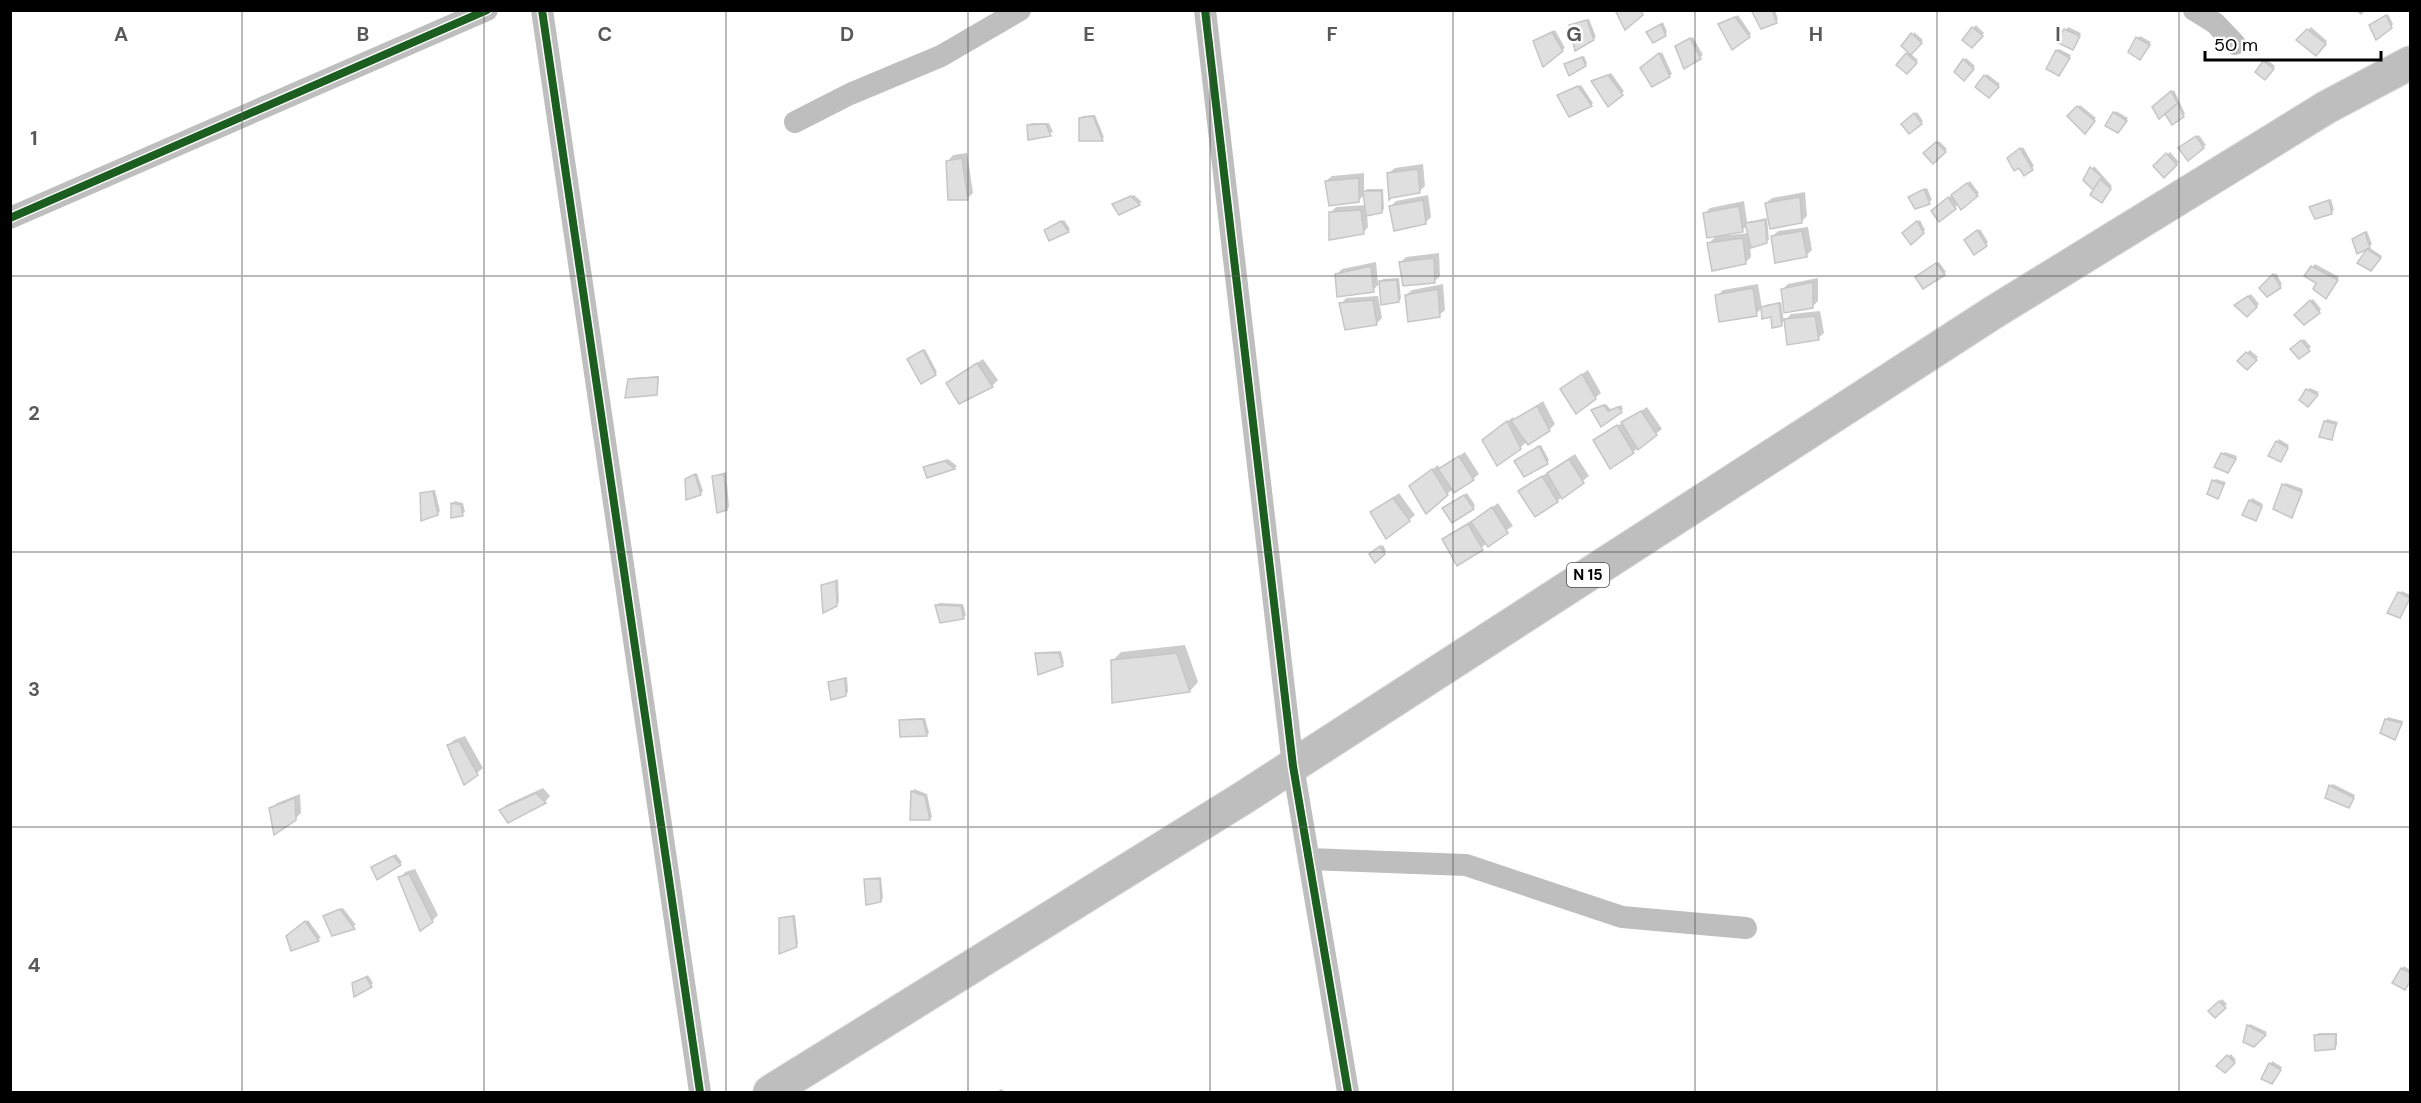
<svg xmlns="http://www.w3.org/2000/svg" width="2421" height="1103" viewBox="0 0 2421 1103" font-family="'DM Sans',sans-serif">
<rect width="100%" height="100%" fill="#fff"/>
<g fill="#0003" fill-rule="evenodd">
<polygon points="1752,10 1775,10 1778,19 1776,22"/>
<polygon points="2355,10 2366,10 2361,15"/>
<polygon points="2388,14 2393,24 2391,27 2373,23"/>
<polygon points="1738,15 1751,34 1749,36 1719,25"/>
<polygon points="1589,19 1596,37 1593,39 1570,26"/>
<polygon points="1663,22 1667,32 1665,35 1648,32"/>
<polygon points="1976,25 1984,33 1972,46 1964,39"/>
<polygon points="2068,27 2081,33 2075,45 2058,42"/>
<polygon points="2311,27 2327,41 2319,52 2298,40"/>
<polygon points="1555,30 1565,48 1562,50 1537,39"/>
<polygon points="1914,32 1923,40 1911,54 1918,60 1907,72 1907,54 1909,52"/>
<polygon points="2140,36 2151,42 2142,55 2138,38"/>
<polygon points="1693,37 1703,55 1685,67 1677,46"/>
<polygon points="2059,49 2071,55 2061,72 2057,51"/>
<polygon points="1662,52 1672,74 1669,76 1644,66"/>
<polygon points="1584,56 1587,63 1585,65 1566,64"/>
<polygon points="1966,58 1975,66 1964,79 1964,60"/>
<polygon points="2266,59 2275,66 2265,78 2257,72"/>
<polygon points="1611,73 1624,91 1608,105 1593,81"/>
<polygon points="1987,74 2000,84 1989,96 1985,76"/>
<polygon points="1581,85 1593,103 1591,105 1559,95"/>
<polygon points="2174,90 2185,114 2173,123 2166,112 2156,105"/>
<polygon points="2080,105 2096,118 2085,132 2069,116"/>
<polygon points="2116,111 2128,118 2121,129 2114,113"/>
<polygon points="1917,112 1923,121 1921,123 1903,124"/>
<polygon points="1095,115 1104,137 1102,139 1080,119 1083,116"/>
<polygon points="1031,123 1049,123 1053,132 1030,139 1029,126"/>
<polygon points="2199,135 2206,145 2203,147 2183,146"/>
<polygon points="1939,141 1947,149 1933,162 1925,153"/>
<polygon points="2023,147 2034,166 2032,168 2011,156"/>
<polygon points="2170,152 2179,162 2164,176 2155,166"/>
<polygon points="967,153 973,193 968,198 948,161 953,155"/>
<polygon points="1423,164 1425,186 1419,192 1389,173 1395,168"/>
<polygon points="2094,166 2112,186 2104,199 2085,179"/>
<polygon points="1364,173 1364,192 1367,189 1383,189 1384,209 1381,212 1367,214 1368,227 1363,233 1331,212 1336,207 1366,205 1365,194 1358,201 1326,181 1332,176"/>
<polygon points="1970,181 1979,193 1961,208 1959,204 1940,219 1935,208"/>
<polygon points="1927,188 1932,200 1916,207 1913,195"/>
<polygon points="1805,192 1807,216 1801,222 1766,203 1772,198"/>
<polygon points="1134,195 1142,202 1120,213 1114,204"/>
<polygon points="1428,195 1431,217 1425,223 1391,206 1396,201"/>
<polygon points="2331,199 2334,210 2331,212 2310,207"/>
<path d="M 1744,201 L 1747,222 L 1767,218 L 1769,240 L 1750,246 L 1751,257 L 1745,263 L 1709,243 L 1717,235 L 1704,214 L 1710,208 ZM 1747,226 L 1749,233 L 1730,235 L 1730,233 L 1742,230 Z"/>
<polygon points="1064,220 1070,229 1068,231 1046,230"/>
<polygon points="1920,220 1925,230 1912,243 1906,231"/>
<polygon points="1808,227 1812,250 1806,256 1773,236 1778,231"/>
<polygon points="1980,229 1988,242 1986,245 1968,237"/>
<polygon points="2367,231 2372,244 2369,247 2354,239"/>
<polygon points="2370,248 2382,256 2374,267 2359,263"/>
<polygon points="1439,253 1440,276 1435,281 1400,263 1406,257"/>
<polygon points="1376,262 1378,284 1383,279 1399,278 1401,299 1398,301 1380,283 1373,290 1336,275 1342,269"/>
<polygon points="1939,262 1946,272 1944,274 1920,275"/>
<polygon points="2315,264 2339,277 2328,295 2317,282 2306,276"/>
<polygon points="2276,273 2282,284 2280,287 2261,288"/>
<polygon points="1818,278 1818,301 1813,306 1783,289 1788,284"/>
<polygon points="1443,284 1445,310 1439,315 1406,295 1412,290"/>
<polygon points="1758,284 1762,308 1765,305 1781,302 1784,322 1791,314 1820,311 1824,333 1818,338 1785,320 1781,324 1762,308 1756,314 1717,296 1723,290"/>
<polygon points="2251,294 2259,304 2247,315 2239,303"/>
<polygon points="1378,296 1382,318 1376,324 1341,304 1346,298"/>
<polygon points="2313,299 2321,309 2319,312 2296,315"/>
<polygon points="2304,339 2311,347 2299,357 2292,349"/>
<polygon points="925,349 937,372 935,374 912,357"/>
<polygon points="2250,350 2258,357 2247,368 2240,361"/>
<polygon points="983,359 998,380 992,386 948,383"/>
<polygon points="1588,370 1601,393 1595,398 1562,389"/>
<polygon points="659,376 658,391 656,394 629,380 632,378"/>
<polygon points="2310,388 2319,392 2310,403 2307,390"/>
<polygon points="1543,401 1555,424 1549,430 1527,441 1520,448 1484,440 1513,417 1514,420"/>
<polygon points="1606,404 1611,410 1621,405 1623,409 1601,424 1595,408"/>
<polygon points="1647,407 1662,429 1633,452 1595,440"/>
<polygon points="2327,419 2338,422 2332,438 2325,422"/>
<polygon points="2279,439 2289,445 2283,458 2277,442"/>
<polygon points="1541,445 1549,460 1547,463 1519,459"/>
<polygon points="1465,452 1479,474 1473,479 1453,489 1426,512 1416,481 1438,465 1440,469"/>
<polygon points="2225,452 2237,456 2230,469 2222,454"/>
<polygon points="1575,454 1589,476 1557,501 1520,491"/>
<polygon points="948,459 957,466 955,468 928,476 925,467 927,465"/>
<polygon points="726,472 729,507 726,509 713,476"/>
<polygon points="697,473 703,491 700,494 689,477"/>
<polygon points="2216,479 2226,482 2218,497 2213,481"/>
<polygon points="2286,483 2303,489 2292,516 2284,485"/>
<polygon points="435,490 440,511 437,514 422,493"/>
<polygon points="1399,493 1415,515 1409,520 1372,512"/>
<polygon points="1467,493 1475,505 1473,508 1447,506"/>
<polygon points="2252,498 2263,504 2258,517 2250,501"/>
<polygon points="455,501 463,503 465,512 462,514 452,504"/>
<polygon points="1498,503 1513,526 1458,563 1444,539 1449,534 1474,519 1475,521"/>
<polygon points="1383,545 1386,551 1375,561 1373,552"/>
<polygon points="838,579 839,602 836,605 823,586"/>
<polygon points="2402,591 2410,595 2410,599 2400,617 2400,593"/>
<polygon points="939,603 963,604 966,615 963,618 937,605"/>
<polygon points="1185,645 1198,682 1190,691 1114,702 1112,661 1121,652"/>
<polygon points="1061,651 1064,663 1062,665 1037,654 1039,652"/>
<polygon points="847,677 848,692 845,695 830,682"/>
<polygon points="2388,717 2403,721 2394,739 2386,720"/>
<polygon points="925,718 929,733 927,735 902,736 900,721 903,719"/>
<polygon points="465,736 483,768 465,783 448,746 454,740"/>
<polygon points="2333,784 2355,795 2349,806 2330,786"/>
<polygon points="543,788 550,796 545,802 509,821 501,810 506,805"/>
<polygon points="914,789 927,794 932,817 929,819 912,792"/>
<polygon points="300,794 301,813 295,819 271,809 277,803"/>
<polygon points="396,854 402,862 400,864 375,865"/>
<polygon points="415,869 438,915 432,921 400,878 405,872"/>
<polygon points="881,877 883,898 880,901 866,880 868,878"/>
<polygon points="343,908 356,925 332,934 328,914"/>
<polygon points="795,915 798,943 796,946 780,919 783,917"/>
<polygon points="308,920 321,938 292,949 290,934"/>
<polygon points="2404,966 2410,970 2410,980 2407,986 2402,969"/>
<polygon points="368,975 373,983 371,985 353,984"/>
<polygon points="2222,999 2227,1004 2215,1016 2210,1011"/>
<polygon points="2250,1024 2267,1032 2254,1046 2248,1026"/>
<polygon points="2318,1033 2337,1033 2337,1045 2335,1048 2316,1036"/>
<polygon points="2231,1054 2236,1060 2225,1071 2218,1065"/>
<polygon points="2272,1061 2282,1067 2275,1080 2263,1078"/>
<polygon points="1001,1089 1006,1092 997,1092"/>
</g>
<g fill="#dfdfdf" stroke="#c6c6c6" stroke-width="1.5">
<polygon points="1615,10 1641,10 1643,15 1625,30"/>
<polygon points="1751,10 1772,10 1777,23 1761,29"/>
<polygon points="2386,15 2392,28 2376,40 2369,25"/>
<polygon points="1735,17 1750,37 1732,50 1718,24"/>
<polygon points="1587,20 1594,40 1575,51 1569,25"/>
<polygon points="1661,24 1666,36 1653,43 1646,32"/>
<polygon points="1972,27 1983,36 1972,48 1962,40"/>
<polygon points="2064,29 2080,36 2073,50 2056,42"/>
<polygon points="2307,29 2326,44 2316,56 2296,40"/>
<polygon points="1552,32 1563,51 1543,67 1533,41"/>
<polygon points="1911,33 1922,43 1911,55 1901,46"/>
<polygon points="2136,37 2150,45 2140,60 2128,52"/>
<polygon points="1690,38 1701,59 1684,69 1675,46"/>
<polygon points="2056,50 2070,58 2059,76 2046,69"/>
<polygon points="1659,53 1670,77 1652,87 1640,68"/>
<polygon points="1906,53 1917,63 1907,74 1896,65"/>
<polygon points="1582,57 1586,66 1569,76 1564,64"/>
<polygon points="1963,59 1974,69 1964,81 1954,72"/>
<polygon points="2263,61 2274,69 2265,80 2255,72"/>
<polygon points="1608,75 1623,95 1608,107 1591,81"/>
<polygon points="1984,75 1999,87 1989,98 1975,87"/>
<polygon points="1578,86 1592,106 1569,117 1557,95"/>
<polygon points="2171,91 2178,103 2159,119 2152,107"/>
<polygon points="2178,103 2184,117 2172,125 2165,114"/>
<polygon points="2077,106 2095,121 2085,134 2067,116"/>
<polygon points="2113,112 2127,121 2118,133 2105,126"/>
<polygon points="1914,113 1922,124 1909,134 1901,124"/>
<polygon points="1093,116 1103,141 1079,141 1079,118"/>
<polygon points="1046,124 1051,136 1028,140 1027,125"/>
<polygon points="2196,136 2204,148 2188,161 2178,148"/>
<polygon points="1936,142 1946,152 1933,164 1923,153"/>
<polygon points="2020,148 2033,170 2024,176 2019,168 2014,171 2007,158"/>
<polygon points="2166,153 2177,165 2164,178 2153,166"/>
<polygon points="962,158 968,200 948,200 946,161"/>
<polygon points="2090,167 2102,177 2093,190 2083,180"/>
<polygon points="1418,169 1420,193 1391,198 1389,200 1387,173"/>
<polygon points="1359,178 1359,202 1329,206 1325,181"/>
<polygon points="2100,179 2111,189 2102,203 2090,195"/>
<polygon points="1967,183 1978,196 1961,210 1951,195"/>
<polygon points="1924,189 1930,204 1915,209 1908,197"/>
<polygon points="1363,191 1382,191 1382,213 1366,216"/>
<polygon points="1131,196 1140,205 1119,215 1112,204"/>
<polygon points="1800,197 1802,223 1770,229 1765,203"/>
<polygon points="1948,197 1956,209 1939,222 1931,211"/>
<polygon points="1423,200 1426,224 1394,231 1389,206"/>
<polygon points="2329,200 2332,214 2315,219 2309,207"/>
<polygon points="1739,206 1743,232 1707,238 1703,213"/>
<polygon points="1361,210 1364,234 1329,240 1329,212"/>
<polygon points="1765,220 1767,243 1751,248 1745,223"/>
<polygon points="1061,221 1069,232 1049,241 1044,230"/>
<polygon points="1917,221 1924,233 1911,245 1902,233"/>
<polygon points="1977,230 1987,246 1974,255 1964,240"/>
<polygon points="1802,231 1807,257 1775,263 1771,236"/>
<polygon points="2365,232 2370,248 2357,254 2352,239"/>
<polygon points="1743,238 1746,264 1712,271 1707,243"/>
<polygon points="2367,249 2381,258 2371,271 2357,263"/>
<polygon points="1434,258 1435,283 1403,286 1399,262"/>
<polygon points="1936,263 1945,275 1923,289 1915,277"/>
<polygon points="1371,266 1374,292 1337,297 1335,274"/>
<polygon points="2311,266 2338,280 2326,299 2313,289 2316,283 2304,276"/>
<polygon points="2273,274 2281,288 2267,297 2259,288"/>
<polygon points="1397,280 1399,302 1381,305 1379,281"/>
<polygon points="1813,282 1813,308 1784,313 1781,289"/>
<polygon points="1753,288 1757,316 1719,322 1715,295"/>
<polygon points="1438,289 1440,317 1408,322 1405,295"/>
<polygon points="2248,296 2257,307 2247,317 2234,305"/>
<polygon points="1373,300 1377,325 1345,330 1339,303"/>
<polygon points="2310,300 2320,313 2304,325 2294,315"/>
<polygon points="1779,303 1782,326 1772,328 1771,317 1762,319 1761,307"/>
<polygon points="1815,316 1819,340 1787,345 1784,319"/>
<polygon points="2301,340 2310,351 2299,359 2290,349"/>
<polygon points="923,350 936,375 921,384 907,359"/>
<polygon points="2246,352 2257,360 2247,370 2237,361"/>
<polygon points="977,363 993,387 959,404 946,383"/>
<polygon points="1582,374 1596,399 1576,414 1560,389"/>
<polygon points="658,377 657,395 625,398 628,379"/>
<polygon points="2306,389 2318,395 2308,407 2299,400"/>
<polygon points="1604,405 1608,411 1618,407 1622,412 1601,427 1591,410"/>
<polygon points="1537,406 1550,431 1528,445 1511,421"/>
<polygon points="1641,411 1657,435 1638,450 1621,422"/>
<polygon points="1507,421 1521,449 1497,466 1482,440"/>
<polygon points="2324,421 2336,424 2332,440 2319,437"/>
<polygon points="1617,425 1634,453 1610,469 1593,440"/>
<polygon points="2276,441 2288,448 2281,462 2268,456"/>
<polygon points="1539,446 1548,464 1524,477 1514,461"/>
<polygon points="2221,453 2236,459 2228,473 2214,467"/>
<polygon points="1459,456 1474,480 1454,493 1438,469"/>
<polygon points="1569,459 1584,483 1562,499 1547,473"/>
<polygon points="945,461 955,469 927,478 923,467"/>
<polygon points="1432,469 1448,495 1426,514 1409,486"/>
<polygon points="695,474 701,495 686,500 685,479"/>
<polygon points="724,474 727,510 717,513 712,476"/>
<polygon points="1542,476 1558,502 1535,517 1518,491"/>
<polygon points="2212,480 2224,485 2218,499 2207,494"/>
<polygon points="2282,484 2302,492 2292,518 2273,509"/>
<polygon points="433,491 438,515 421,521 420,493"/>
<polygon points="1464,495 1474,509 1452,523 1442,508"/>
<polygon points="1393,498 1410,521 1386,539 1370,512"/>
<polygon points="2249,500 2262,507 2256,521 2242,515"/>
<polygon points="451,503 461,505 463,516 451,518"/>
<polygon points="1492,507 1508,533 1488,547 1471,522"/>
<polygon points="1468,524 1483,550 1457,566 1442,539"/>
<polygon points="1380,546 1385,554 1375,563 1369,554"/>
<polygon points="836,581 837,606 823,613 821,585"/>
<polygon points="2398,592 2410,598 2400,618 2387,613"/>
<polygon points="935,605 961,606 964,619 940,623"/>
<polygon points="1035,653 1059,653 1063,666 1038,675"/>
<polygon points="1177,653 1190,692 1112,703 1111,660"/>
<polygon points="845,678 846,696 831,700 828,682"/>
<polygon points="923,719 927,736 900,737 899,720"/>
<polygon points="2385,719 2402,723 2395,740 2380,733"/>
<polygon points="459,741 478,775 464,785 447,745"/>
<polygon points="2329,785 2354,798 2349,808 2325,798"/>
<polygon points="911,791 925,796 930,820 910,820"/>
<polygon points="536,793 546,803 508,823 499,810"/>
<polygon points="295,798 296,820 274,835 269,808"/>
<polygon points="393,856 401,865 377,880 371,867"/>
<polygon points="409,874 433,922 420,931 398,877"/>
<polygon points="864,879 880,879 881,902 866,905"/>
<polygon points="340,909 355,929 332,936 323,916"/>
<polygon points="793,916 797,947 779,954 779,918"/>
<polygon points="305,921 319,941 291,951 286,936"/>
<polygon points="2401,968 2410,973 2410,982 2405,990 2392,983"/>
<polygon points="366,977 372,987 354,997 352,983"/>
<polygon points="2219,1001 2226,1008 2215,1018 2208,1011"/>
<polygon points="2247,1025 2266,1035 2254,1047 2243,1042"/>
<polygon points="2336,1034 2335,1049 2315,1051 2314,1035"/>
<polygon points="2227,1055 2235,1063 2225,1073 2216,1066"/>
<polygon points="2269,1063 2281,1070 2272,1084 2261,1079"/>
</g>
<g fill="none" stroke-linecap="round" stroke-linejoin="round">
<g stroke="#dbdbdb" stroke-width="35">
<polyline id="primary" points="770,1092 1243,798 1994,312 2327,107 2410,63"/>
</g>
<g stroke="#bebebe" stroke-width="22">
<polyline points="542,10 700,1092"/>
<polyline points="1205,10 1293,766 1348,1092"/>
<polyline points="2194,10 2215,23 2235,44"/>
<polyline points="795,122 850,94 941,56 1020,10"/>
<polyline points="10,218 487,10"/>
<polyline points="1309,859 1466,865 1622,917 1746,928"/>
</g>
<use href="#primary" stroke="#bebebe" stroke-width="33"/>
<g stroke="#fff" stroke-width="11">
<g id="cycleway">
<polyline points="542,10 700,1092"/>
<polyline points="1205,10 1293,766 1348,1092"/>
<polyline points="10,218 487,10"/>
</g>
</g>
<use href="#cycleway" stroke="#1b5e20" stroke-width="8"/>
</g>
<path fill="none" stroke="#595959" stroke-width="1.5" stroke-opacity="0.55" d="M 242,10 L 242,1092M 484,10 L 484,1092M 726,10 L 726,1092M 968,10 L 968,1092M 1210,10 L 1210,1092M 1453,10 L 1453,1092M 1695,10 L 1695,1092M 1937,10 L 1937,1092M 2179,10 L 2179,1092M 10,276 L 2410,276M 10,552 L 2410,552M 10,827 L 2410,827"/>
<g text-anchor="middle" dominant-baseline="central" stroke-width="5" stroke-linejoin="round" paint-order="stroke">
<rect fill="#fff" stroke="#4c4c4c" stroke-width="1.5" x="1567" y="563" width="42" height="24" rx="4.5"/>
<g font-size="15" font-weight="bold" fill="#000">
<text x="1588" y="575">N 15</text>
</g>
</g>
<g font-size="20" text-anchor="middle" font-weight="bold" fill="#595959" stroke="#fff" stroke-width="5" stroke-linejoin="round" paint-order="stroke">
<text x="121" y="41">A</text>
<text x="363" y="41">B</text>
<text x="605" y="41">C</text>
<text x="847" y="41">D</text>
<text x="1089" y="41">E</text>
<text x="1332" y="41">F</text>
<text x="1574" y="41">G</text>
<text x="1816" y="41">H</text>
<text x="2058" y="41">I</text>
<text x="34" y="145">1</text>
<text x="34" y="420">2</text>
<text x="34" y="696">3</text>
<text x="34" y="972">4</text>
</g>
<rect width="2421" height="1103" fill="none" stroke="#000000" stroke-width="24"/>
<path d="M2205 51v9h176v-9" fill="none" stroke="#000000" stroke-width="3"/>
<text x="2214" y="51" font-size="18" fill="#000000" stroke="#ffffff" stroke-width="4.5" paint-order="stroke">50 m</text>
</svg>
